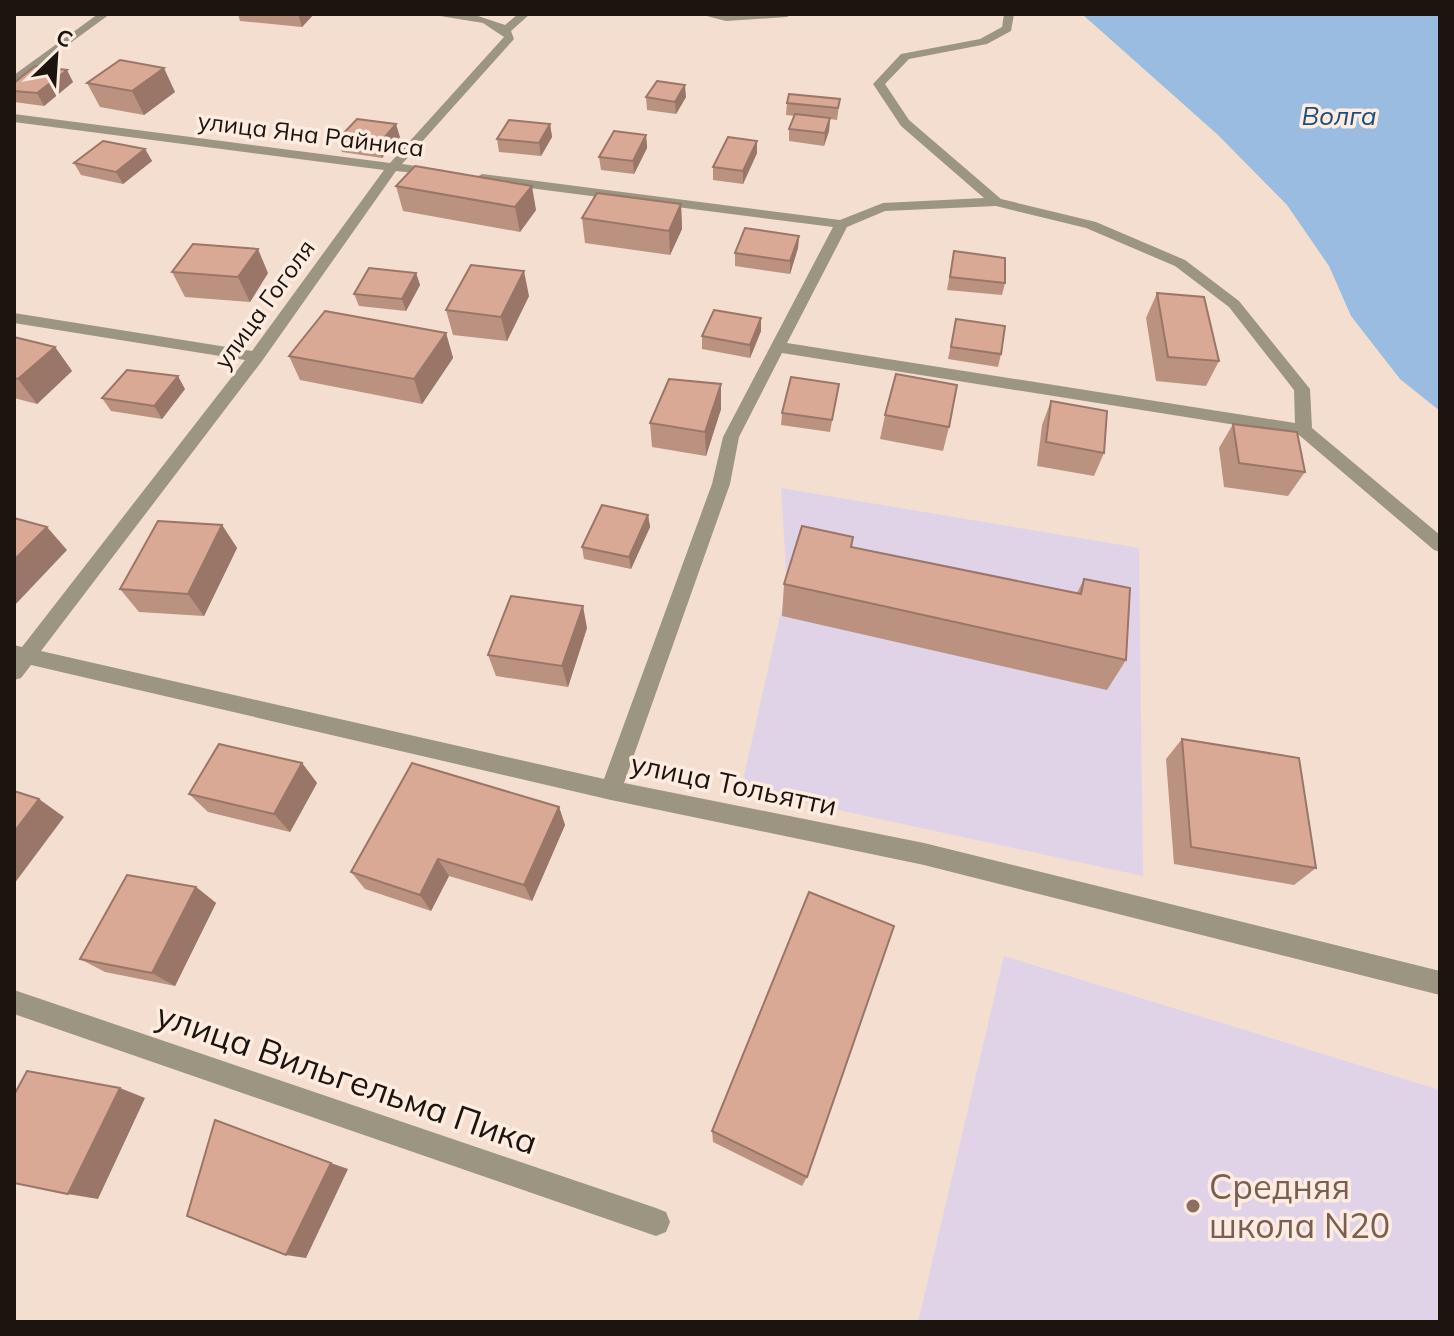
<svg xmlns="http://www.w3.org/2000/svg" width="1454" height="1336" viewBox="0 0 1454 1336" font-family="Mulish,sans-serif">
<rect width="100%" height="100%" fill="#f4ded0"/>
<g fill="#e0d3e7">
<polygon points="781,488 1139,548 1143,876 741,789 787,585"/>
<polygon points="1004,956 1440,1090 1440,1322 918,1322"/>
</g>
<polygon fill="#99bce0" points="1082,14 1440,14 1440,411 1400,379 1351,316 1329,266 1287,205 1218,135"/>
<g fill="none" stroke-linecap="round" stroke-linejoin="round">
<g fill="#9b9582" fill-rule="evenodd">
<polygon points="98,14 110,14 14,84 14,75"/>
<path d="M 428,14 L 475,15 L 505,25 L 518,14 L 530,14 L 511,31 L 514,39 L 402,164 L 443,170 L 443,176 L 396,171 L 262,361 L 41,651 L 604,779 L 712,484 L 723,437 L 833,227 L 482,182 L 475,178 L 482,174 L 840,220 L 883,203 L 984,198 L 901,126 L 873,84 L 901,54 L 980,39 L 1002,27 L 1004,14 L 1014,14 L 1011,31 L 987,44 L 909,59 L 885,84 L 909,120 L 1001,199 L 1096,222 L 1185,260 L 1239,301 L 1310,389 L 1312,428 L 1440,535 L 1440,552 L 1434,550 L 1299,435 L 782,353 L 739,437 L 730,484 L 624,783 L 924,843 L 1440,971 L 1440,995 L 924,865 L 611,800 L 31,665 L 21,678 L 14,680 L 14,645 L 22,647 L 245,360 L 14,323 L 14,313 L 252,351 L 384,170 L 14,122 L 14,114 L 390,163 L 504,37 L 483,23 ZM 996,206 L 1086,228 L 1175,266 L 1229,307 L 1294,390 L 1295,423 L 787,343 L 847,227 L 885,211 Z"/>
<polygon points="699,14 792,14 787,17 726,21"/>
<polygon points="14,990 656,1208 666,1212 670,1222 666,1232 656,1236 14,1014"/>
</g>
</g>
<g fill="#bb9180">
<polygon points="238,14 314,14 302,27 240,21"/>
<polygon points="73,82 44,106 14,102 14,83"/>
<polygon points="87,83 175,92 144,115 100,107"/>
<polygon points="646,97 686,97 676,114 647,110"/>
<polygon points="840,99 837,120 830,119 829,131 824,146 789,141 789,129 795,116 786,115 787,103"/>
<polygon points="550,124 552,137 541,156 499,152 497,139"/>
<polygon points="646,135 647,148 634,174 601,170 599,157"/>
<polygon points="400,137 382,158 342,152 338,139"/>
<polygon points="145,149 152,161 123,184 81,175 74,163"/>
<polygon points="757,153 743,184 713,180 713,167"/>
<polygon points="396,186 536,210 520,232 403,211"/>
<polygon points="681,204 682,229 670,255 585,243 582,218"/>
<polygon points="799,236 798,248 790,274 735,266 735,253"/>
<polygon points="954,251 1005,283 1002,295 947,290"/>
<polygon points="172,272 268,273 250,302 185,297"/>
<polygon points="416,273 420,285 406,311 359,306 354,294"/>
<polygon points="1157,293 1219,361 1206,386 1156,381 1146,318"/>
<polygon points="529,296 507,341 453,335 446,310"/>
<polygon points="956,319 1001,354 998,367 948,359"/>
<polygon points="761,331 750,358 702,349 702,336"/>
<polygon points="446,333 453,358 422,404 300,380 289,356"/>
<polygon points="14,337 55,347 72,371 37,404 14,398"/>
<polygon points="721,384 721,409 706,456 652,447 650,423"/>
<polygon points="839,384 830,432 781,425 782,413"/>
<polygon points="185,389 162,419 111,411 102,398"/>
<polygon points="1051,401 1104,453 1094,476 1037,466 1042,425"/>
<polygon points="885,415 949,427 943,451 880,439"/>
<polygon points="1233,424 1305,472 1288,496 1224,487 1219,448"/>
<polygon points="648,515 650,527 631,569 584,559 582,547"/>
<polygon points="222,525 237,548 204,616 139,612 120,589"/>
<polygon points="852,547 1077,593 1084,579 1126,660 1107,690 782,616 784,584"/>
<polygon points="587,628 568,687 496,676 488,655"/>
<polygon points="1182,739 1316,868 1294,885 1174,864 1166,759"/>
<polygon points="302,763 317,783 290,832 208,812 189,794"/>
<polygon points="559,807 565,825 532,901 449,876 431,911 365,889 351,872"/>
<polygon points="196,887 216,903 175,986 105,972 80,959"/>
<polygon points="712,1131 807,1177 802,1186 713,1142"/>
</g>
<g fill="#997668">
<polygon points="298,14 314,14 302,27"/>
<polygon points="164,68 175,92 144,115 132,91"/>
<polygon points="67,70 73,82 44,106 37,93"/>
<polygon points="685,85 686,97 676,114 675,102"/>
<polygon points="830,118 829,131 824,146 825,133"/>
<polygon points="396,124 400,137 382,158 378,145"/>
<polygon points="550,124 552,137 541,156 539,143"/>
<polygon points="646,135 647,148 634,174 633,161"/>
<polygon points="757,141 757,153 743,184 743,171"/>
<polygon points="145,149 152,161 123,184 116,172"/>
<polygon points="532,186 536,210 520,232 515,207"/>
<polygon points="681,204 682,229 670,255 669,231"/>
<polygon points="799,236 798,248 790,274 790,261"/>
<polygon points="258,249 268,273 250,302 238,277"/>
<polygon points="524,271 529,296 507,341 501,317"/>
<polygon points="416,273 420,285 406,311 402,299"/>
<polygon points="761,318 761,331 750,358 750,345"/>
<polygon points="446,333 453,358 422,404 414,379"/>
<polygon points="55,347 72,371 37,404 18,379"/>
<polygon points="178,376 185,389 162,419 154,406"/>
<polygon points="721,384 721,409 706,456 705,432"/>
<polygon points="648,515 650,527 631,569 629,557"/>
<polygon points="222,525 237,548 204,616 188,594"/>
<polygon points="47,527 67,550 14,606 14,560"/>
<polygon points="583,606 587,628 568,687 562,666"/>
<polygon points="302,763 317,783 290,832 274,814"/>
<polygon points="39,799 64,817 14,884 14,832"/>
<polygon points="559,807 565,825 532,901 524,885"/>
<polygon points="438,859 449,876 431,911 420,895"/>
<polygon points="196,887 216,903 175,986 152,973"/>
<polygon points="120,1088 145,1098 98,1199 68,1194"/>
<polygon points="331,1163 348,1169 306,1258 286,1255"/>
</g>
<g fill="#daa995" stroke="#997668" stroke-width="2">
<polygon points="120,60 164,68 132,91 87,83"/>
<polygon points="35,66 67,70 37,93 14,91 14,83"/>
<polygon points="657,81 685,85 675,102 646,97"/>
<polygon points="789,94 840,99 838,108 787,103"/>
<polygon points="795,114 830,118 825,133 789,129"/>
<polygon points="357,119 396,124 378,145 338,139"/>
<polygon points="509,120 550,124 539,143 497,139"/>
<polygon points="614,131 646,135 633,161 599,157"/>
<polygon points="728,137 757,141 743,171 713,167"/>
<polygon points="103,141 145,149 116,172 74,163"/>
<polygon points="415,166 532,186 515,207 396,186"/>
<polygon points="597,193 681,204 669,231 582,218"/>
<polygon points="745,228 799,236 790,261 735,253"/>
<polygon points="193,244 258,249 238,277 172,272"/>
<polygon points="954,251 1005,258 1005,283 950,277"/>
<polygon points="471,265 524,271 501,317 446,310"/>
<polygon points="369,268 416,273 402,299 354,294"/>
<polygon points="1157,293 1204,297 1219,361 1168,357"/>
<polygon points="714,310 761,318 750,345 702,336"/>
<polygon points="325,311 446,333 414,379 289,356"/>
<polygon points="956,319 1005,326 1001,354 951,347"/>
<polygon points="14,337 55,347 18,379 14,378"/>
<polygon points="127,370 178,376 154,406 102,398"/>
<polygon points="896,374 957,385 949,427 885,415"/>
<polygon points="791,377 839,384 832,420 782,413"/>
<polygon points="669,379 721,384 705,432 650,423"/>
<polygon points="1051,401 1107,411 1104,453 1046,442"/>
<polygon points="1233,424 1297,432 1305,472 1239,463"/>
<polygon points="602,505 648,515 629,557 582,547"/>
<polygon points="14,518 47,527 14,560"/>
<polygon points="158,521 222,525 188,594 120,589"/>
<polygon points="802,526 853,537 851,547 1081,594 1084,579 1130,588 1126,660 784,584"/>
<polygon points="511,596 583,606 562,666 488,655"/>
<polygon points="1182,739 1299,758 1316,868 1191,847"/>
<polygon points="219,744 302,763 274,814 189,794"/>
<polygon points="412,763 559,807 524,885 438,859 420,895 351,872"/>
<polygon points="14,791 39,799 14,832"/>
<polygon points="127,875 196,887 152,973 80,959"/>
<polygon points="809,892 894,926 807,1177 712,1131"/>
<polygon points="27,1071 120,1088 68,1194 14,1183 14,1095"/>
<polygon points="215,1120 331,1163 286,1255 187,1216"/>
</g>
<circle fill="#8d6e63" stroke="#feece1" stroke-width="3" cx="1193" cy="1206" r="8"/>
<g text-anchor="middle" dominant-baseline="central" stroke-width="7" stroke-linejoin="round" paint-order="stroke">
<g font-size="24" fill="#1b140f" stroke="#feece1">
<text transform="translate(311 134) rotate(7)">улица Яна Райниса</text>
<text transform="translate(264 304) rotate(-54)">улица Гоголя</text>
</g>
<g font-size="26" font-style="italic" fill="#1b4e7c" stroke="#feece1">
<text x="1339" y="115">Волга</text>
</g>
<g font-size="28" fill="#1b140f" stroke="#feece1">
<text transform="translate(734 784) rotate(12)">улица Тольятти</text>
</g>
<g font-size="34" fill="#1b140f" stroke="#feece1">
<text transform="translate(347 1078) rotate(19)">улица Вильгельма Пика</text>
</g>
<g font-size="34" fill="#785e54" stroke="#feece1" text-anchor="start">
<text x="1209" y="1186">Средняя<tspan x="1209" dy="39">школа N20</tspan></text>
</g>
</g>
<rect width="1454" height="1336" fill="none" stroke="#1b140f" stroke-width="32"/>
<g transform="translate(56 56) rotate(25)" stroke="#feece1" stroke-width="6" paint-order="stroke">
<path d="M0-6L14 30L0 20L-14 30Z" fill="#1b140f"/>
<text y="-12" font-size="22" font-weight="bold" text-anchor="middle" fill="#1b140f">С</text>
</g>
</svg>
